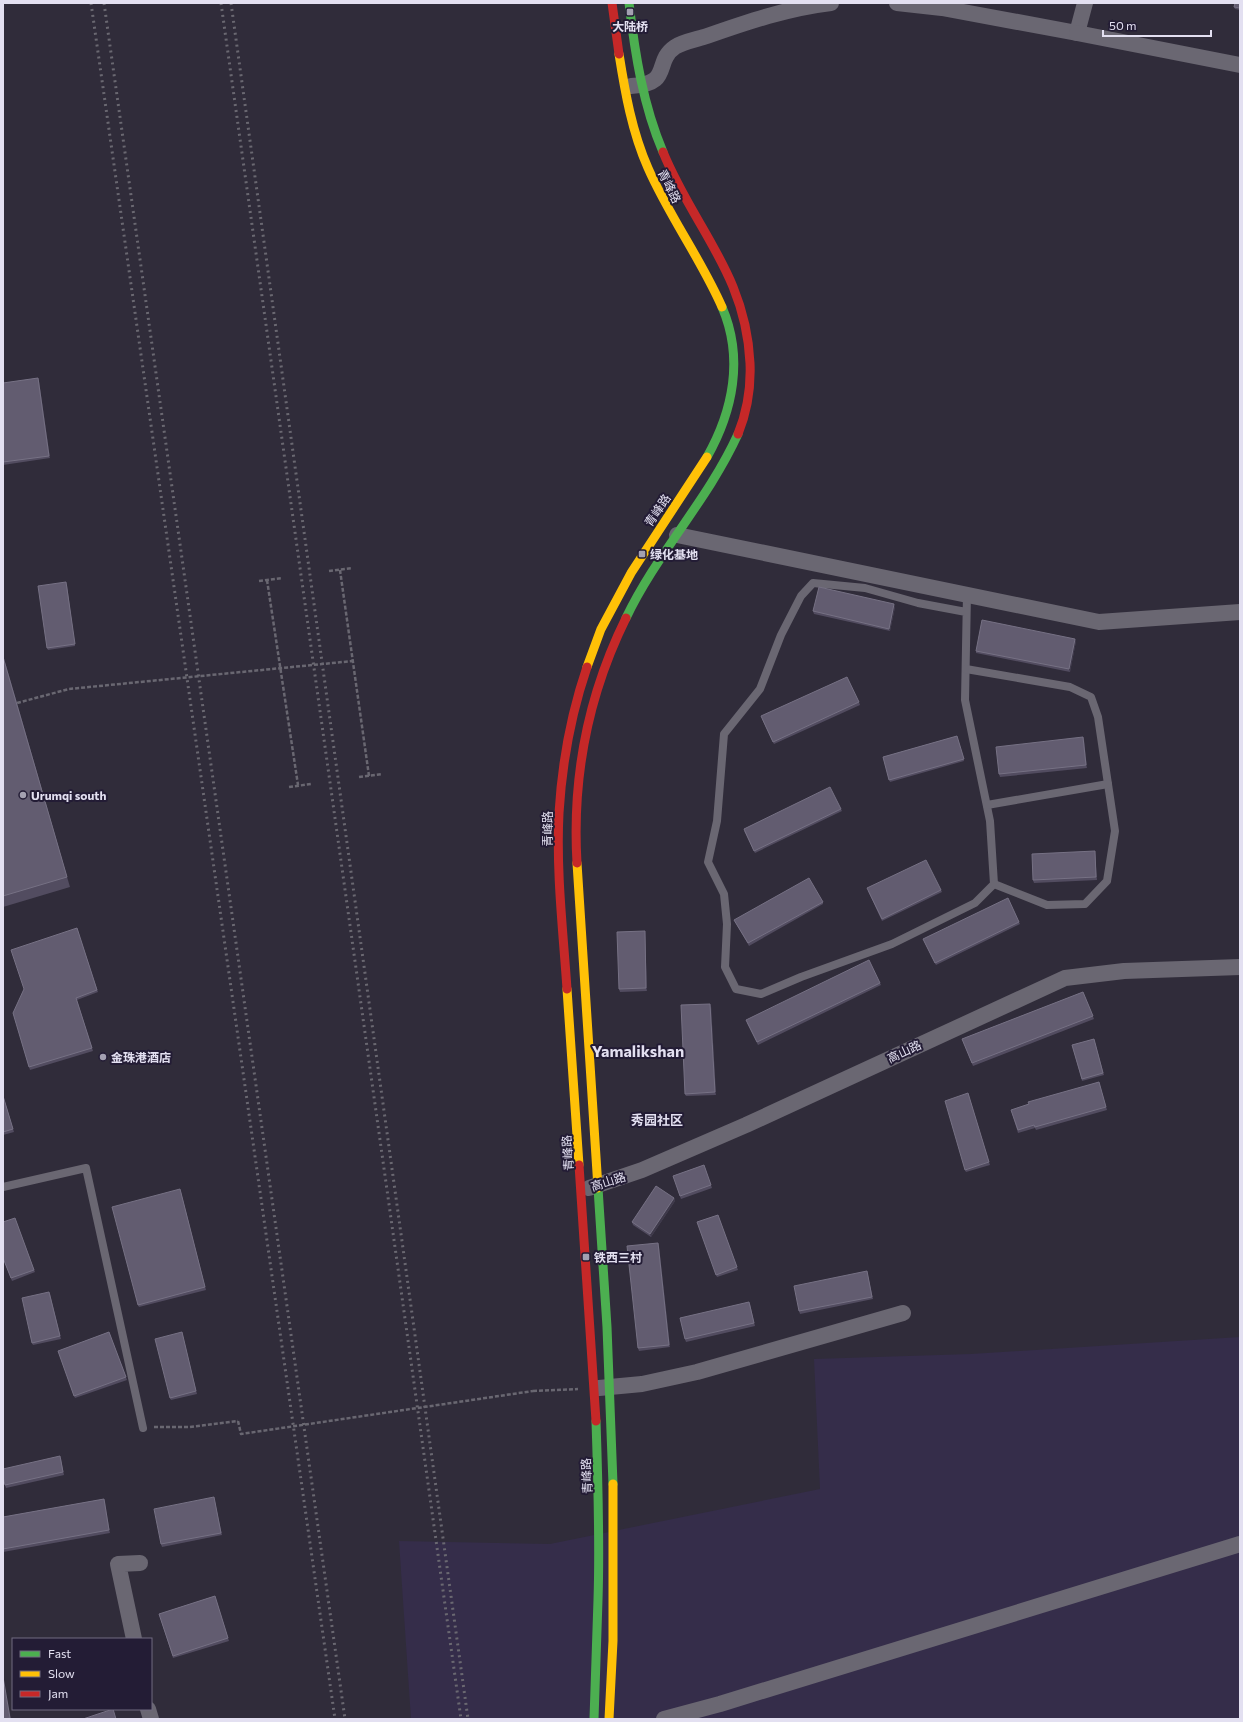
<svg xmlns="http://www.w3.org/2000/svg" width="1243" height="1722" viewBox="0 0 1243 1722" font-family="Commissioner,'Noto Sans SC',sans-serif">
<rect width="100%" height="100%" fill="#302c3a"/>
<polygon fill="#352d4a" points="1240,1337 1240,1719 411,1719 399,1541 550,1544 820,1489 814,1359 971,1354"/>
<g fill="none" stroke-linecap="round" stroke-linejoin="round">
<g stroke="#696771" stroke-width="2.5" stroke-dasharray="4 2" stroke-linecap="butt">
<polyline points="340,570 369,776"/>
<polyline points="329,571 352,568"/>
<polyline points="267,580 298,785"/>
<polyline points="259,581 282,578"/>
<polyline points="359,777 382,774"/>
<polyline points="289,787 311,784"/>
<polyline points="533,1391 578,1389"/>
<polyline points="154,1427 190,1427 238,1421"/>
</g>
<g stroke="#6a6772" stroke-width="8">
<polyline points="966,612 918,603 865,588 813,583 801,596 781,635 760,689 724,734 717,821 708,862 724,894 727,924 725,967 736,989 761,994 801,977 892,944 975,903 994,884 990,821 965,700 967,594"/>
<polyline points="966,669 1070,687 1091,697 1098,717 1115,831 1107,881 1085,904 1047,905 994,884"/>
<polyline points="987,805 1108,784"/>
<polyline points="3,1187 86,1168 143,1428"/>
</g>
<g stroke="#6a6772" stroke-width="16">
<polyline points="897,3 942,8 1077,33 1085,3"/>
<polyline points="1077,33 1240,65"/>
<path d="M 631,86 C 673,84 653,62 675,47 C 682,42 698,39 707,36 C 747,22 788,8 831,3"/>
<polyline points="677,535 1099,622 1240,612"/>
<polyline points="589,1188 642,1170 746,1125 1065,978 1124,971 1240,967"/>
<polyline points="599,1388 642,1384 697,1372 903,1313"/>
<polyline points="134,1639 118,1564 140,1563"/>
<polyline points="148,1709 151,1719"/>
<polyline points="664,1719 720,1704 1240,1544"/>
</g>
<g stroke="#4caf50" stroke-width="9">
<path d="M 629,3 C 635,54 643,105 663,152"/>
<path d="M 707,457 C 733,411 744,358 722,307"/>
<path d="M 626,618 C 657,553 708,500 738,434"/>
<polyline points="598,1188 607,1327 613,1484"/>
<path d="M 594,1719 C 595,1679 597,1640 598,1600 C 600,1540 598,1480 596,1421"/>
</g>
<g stroke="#ffc107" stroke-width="9">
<path d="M 619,54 C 625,92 632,132 648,168 C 669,216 701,259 722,307"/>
<polyline points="587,667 601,629 631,573 707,457"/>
<polyline points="577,863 598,1188"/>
<polyline points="567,989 579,1165"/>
<polyline points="609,1719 613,1641 613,1484"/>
</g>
<g stroke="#c62828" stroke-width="9">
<polyline points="612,3 619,54"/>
<path d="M 663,152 C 694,228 746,274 750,363 C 751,386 747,412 738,434"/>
<path d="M 577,863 C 572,778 588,695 626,618"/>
<path d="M 567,989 C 563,930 556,871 559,813 C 562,763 571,714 587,667"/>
<polyline points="579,1165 596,1421"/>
</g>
<g stroke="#6a6871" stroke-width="3" stroke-dasharray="2 4" stroke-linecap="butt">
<polyline points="91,3 335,1719"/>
<polyline points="104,3 345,1719"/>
<polyline points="221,3 461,1719"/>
<polyline points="231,3 468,1719"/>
</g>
<g stroke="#696771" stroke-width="2.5" stroke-dasharray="4 2" stroke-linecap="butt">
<polyline points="17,703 69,689 353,661"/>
<polyline points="238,1421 241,1434 533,1391"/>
</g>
</g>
<g fill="#524c60">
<polygon points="1240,3 1240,10 1235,9 1234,7"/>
<polygon points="38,378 39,381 50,458 3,465 3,383"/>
<polygon points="67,585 75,646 48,650 47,648"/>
<polygon points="895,607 890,631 814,614 813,611"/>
<polygon points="1076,641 1070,672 976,653 976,651"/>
<polygon points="3,655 17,703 70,887 3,907"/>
<polygon points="859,702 860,705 774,744 762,719"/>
<polygon points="957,736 964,761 890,782 883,757"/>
<polygon points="1083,737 1084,740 1087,768 1000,777 999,774"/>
<polygon points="841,809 842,811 755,853 744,831"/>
<polygon points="1095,851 1095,853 1097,880 1034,883 1033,880"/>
<polygon points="941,890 942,892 882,921 868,891"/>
<polygon points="823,902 823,904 749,946 734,920"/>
<polygon points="1019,922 1020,924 936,965 924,941"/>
<polygon points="77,928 98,992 77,1000 93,1051 30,1070 13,1013"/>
<polygon points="645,933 647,991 620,992 619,989"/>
<polygon points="880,983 881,985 758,1045 747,1023"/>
<polygon points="1083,992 1094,1019 973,1066 962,1039"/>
<polygon points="711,1006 716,1095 686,1096 685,1094"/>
<polygon points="1094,1039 1104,1075 1082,1081 1072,1045"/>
<polygon points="1099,1082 1107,1110 1036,1130 1035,1128 1018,1133 1011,1110"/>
<polygon points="968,1093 990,1165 966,1172 965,1170"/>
<polygon points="3,1095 14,1132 3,1135"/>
<polygon points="704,1165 712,1188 681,1199 673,1176"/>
<polygon points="181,1192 206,1290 139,1307 138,1305"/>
<polygon points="674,1198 675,1201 651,1237 633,1225 632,1222"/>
<polygon points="718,1215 738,1270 717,1277 697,1222"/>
<polygon points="15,1218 35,1272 12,1281 3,1258"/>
<polygon points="658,1243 659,1246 670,1347 639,1351 638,1348"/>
<polygon points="867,1271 873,1299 800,1314 799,1311"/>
<polygon points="50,1294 61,1339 33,1345 32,1343"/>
<polygon points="750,1304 755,1326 686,1342 685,1339"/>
<polygon points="109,1332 127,1380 75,1398 58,1351"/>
<polygon points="182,1332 197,1394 171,1400 170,1398"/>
<polygon points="61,1459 64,1475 6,1488 5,1485"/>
<polygon points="214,1497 222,1535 162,1547 161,1544"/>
<polygon points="104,1499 110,1533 3,1552 3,1517"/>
<polygon points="215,1596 229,1641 173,1658 159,1614"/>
</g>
<g fill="#3e394a">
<polygon points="38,378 39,381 50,458 49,456"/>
<polygon points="894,604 895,607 890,631 889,629"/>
<polygon points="1075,639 1076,641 1070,672 1069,669"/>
<polygon points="3,655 17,703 70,887 67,877 3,657"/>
<polygon points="1083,737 1084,740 1087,768 1086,765"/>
<polygon points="645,931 645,933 647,991 646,988"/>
<polygon points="710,1004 711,1006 716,1095 715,1092"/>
<polygon points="674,1198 675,1201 651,1237 650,1234"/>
<polygon points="658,1243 659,1246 670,1347 669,1345"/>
<polygon points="104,1499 105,1501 110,1533 109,1530"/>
<polygon points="3,1674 11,1719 10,1718"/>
</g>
<g fill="#625c70" stroke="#767184">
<polygon points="1235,3 1240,3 1240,8 1234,7"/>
<polygon points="38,378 49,456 3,462 3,383"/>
<polygon points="66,582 75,644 47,648 38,586"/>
<polygon points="819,587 894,604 889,629 813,611"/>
<polygon points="982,620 1075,639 1069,669 976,651"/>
<polygon points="3,657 67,877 3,896"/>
<polygon points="847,677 859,702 773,742 761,716"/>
<polygon points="957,736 964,759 889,780 883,757"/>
<polygon points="1083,737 1086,765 999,774 996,747"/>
<polygon points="830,787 841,809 754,851 744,829"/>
<polygon points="1095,851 1096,877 1033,880 1032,854"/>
<polygon points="926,860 941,890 882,919 867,888"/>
<polygon points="809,878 823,902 748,943 734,920"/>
<polygon points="1008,898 1019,922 935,963 923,939"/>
<polygon points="77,928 97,990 76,998 92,1048 29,1067 13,1013 24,989 11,950"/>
<polygon points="645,931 646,988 619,989 617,932"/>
<polygon points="869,960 880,983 757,1042 746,1020"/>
<polygon points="1083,992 1093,1016 972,1063 962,1039"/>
<polygon points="710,1004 715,1092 685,1094 681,1005"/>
<polygon points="1094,1039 1103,1073 1082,1079 1072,1045"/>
<polygon points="1099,1082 1106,1107 1035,1127 1034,1125 1018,1130 1011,1110 1029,1104 1028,1102"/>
<polygon points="968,1093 989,1162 965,1170 945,1101"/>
<polygon points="3,1096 13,1129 3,1132"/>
<polygon points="704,1165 711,1185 680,1196 673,1176"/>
<polygon points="656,1186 674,1198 650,1234 632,1222"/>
<polygon points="180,1189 205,1287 138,1305 112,1207"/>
<polygon points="718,1215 737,1267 716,1275 697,1222"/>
<polygon points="15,1218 34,1270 11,1278 3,1258 3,1222"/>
<polygon points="658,1243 669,1345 638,1348 627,1246"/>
<polygon points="867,1271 872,1297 799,1311 794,1286"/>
<polygon points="49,1292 60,1336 32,1343 22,1298"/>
<polygon points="749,1302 754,1323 685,1339 680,1318"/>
<polygon points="109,1332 126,1377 74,1396 58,1351"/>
<polygon points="182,1332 196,1391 170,1398 155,1339"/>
<polygon points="60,1456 63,1472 5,1485 3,1477 3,1469"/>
<polygon points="214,1497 221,1533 161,1544 154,1509"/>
<polygon points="104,1499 109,1530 3,1549 3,1517"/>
<polygon points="215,1596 228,1638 173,1656 159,1614"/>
<polygon points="3,1677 10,1718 3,1719"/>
<polygon points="113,1709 116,1719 83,1719"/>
</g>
<g fill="#a4a1b1" stroke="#231c35" stroke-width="1.5">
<rect x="626" y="8" width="8" height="8" rx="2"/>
<rect x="638" y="550" width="8" height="8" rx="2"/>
<circle cx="23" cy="795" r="4"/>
<circle cx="103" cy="1057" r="4"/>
<rect x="582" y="1253" width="8" height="8" rx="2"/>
</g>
<g text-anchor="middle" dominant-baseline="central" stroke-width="4" stroke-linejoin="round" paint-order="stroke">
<g font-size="12" font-weight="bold" fill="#e3e0f1" stroke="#231c35" text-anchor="start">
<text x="630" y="26" text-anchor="middle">大陆桥</text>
<text x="650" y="554">绿化基地</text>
<text x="31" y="795">Urumqi south</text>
<text x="111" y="1057">金珠港酒店</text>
<text x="594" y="1257">铁西三村</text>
</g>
<g font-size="12" fill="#e3e0f1" stroke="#231c35">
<text transform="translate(670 186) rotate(64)">青峰路</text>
<text transform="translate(657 510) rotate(-56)">青峰路</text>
<text transform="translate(547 829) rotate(-90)">青峰路</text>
<text transform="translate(904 1051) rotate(-25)">高山路</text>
<text transform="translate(567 1153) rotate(-94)">青峰路</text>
<text transform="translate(608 1181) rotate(-18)">高山路</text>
<text transform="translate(586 1476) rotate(-93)">青峰路</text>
</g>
<g font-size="13" font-weight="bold" fill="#e3e0f1" stroke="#231c35">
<text x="657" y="1120">秀园社区</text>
</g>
<g font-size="16" font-weight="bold" fill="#e3e0f1" stroke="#231c35">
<text x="638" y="1050">Yamalikshan</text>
</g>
</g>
<rect width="1243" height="1722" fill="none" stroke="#e3e0f1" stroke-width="8"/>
<rect x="12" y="1638" width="140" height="72" fill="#231c35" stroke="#706a80"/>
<rect x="20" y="1651" width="20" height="6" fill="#4caf50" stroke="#706a80"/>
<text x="48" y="1658" font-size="12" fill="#e3e0f1">Fast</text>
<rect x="20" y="1671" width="20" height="6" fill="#ffc107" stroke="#706a80"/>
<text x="48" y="1678" font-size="12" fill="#e3e0f1">Slow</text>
<rect x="20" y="1691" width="20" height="6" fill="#c62828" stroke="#706a80"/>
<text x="48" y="1698" font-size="12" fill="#e3e0f1">Jam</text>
<path d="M1103 30v6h108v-6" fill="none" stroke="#e3e0f1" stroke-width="2"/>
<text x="1109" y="30" font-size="12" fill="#e3e0f1" stroke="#231c35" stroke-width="3" paint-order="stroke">50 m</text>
</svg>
